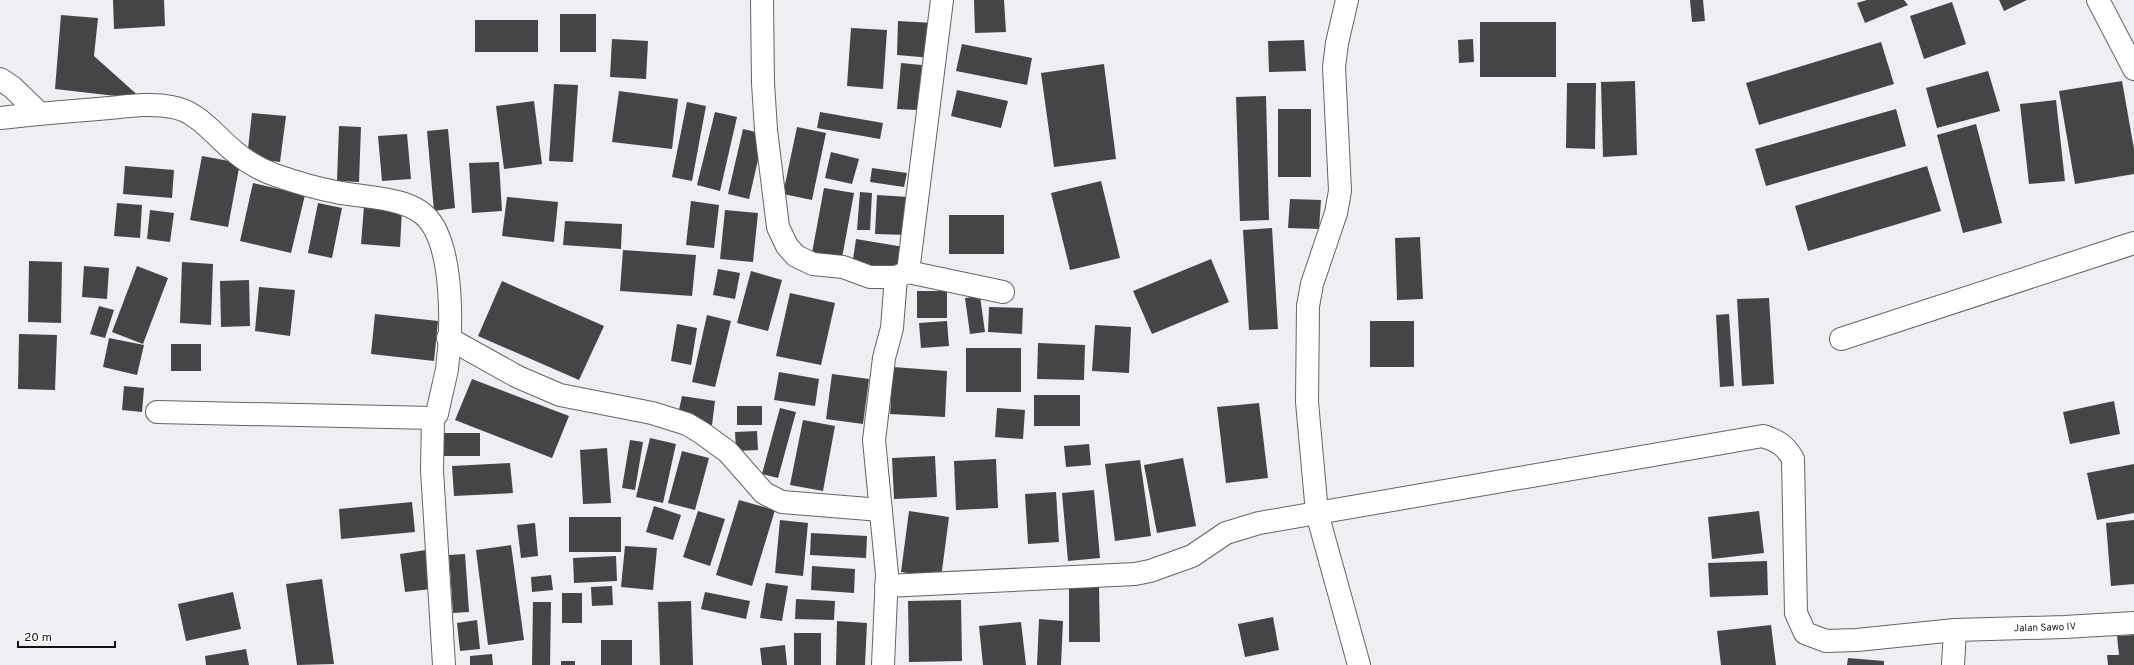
<svg xmlns="http://www.w3.org/2000/svg" width="2134" height="665" viewBox="0 0 2134 665" font-family="Overpass,sans-serif">
<rect width="100%" height="100%" fill="#eeeff2"/>
<g fill="#454548">
<polygon points="113,0 164,0 165,26 114,29"/>
<polygon points="974,0 1004,0 1006,32 975,33"/>
<polygon points="1690,0 1703,0 1705,21 1692,22"/>
<polygon points="1867,0 1904,0 1908,5 1865,23 1857,3"/>
<polygon points="1999,0 2027,0 2004,11"/>
<polygon points="1952,2 1966,44 1924,59 1910,16"/>
<rect x="560" y="14" width="36" height="38"/>
<polygon points="61,15 98,18 94,56 142,99 55,89"/>
<rect x="475" y="20" width="63" height="32"/>
<polygon points="898,21 934,23 932,58 897,55"/>
<rect x="1480" y="22" width="76" height="55"/>
<polygon points="851,28 887,30 883,89 847,86"/>
<polygon points="612,39 648,41 646,79 610,77"/>
<polygon points="1473,39 1474,62 1459,63 1458,40"/>
<polygon points="1304,40 1306,71 1269,72 1268,41"/>
<polygon points="1881,42 1894,84 1759,125 1746,83"/>
<polygon points="962,44 1032,58 1027,85 956,71"/>
<polygon points="901,63 922,65 917,110 897,109"/>
<polygon points="1104,64 1116,159 1054,167 1041,73"/>
<polygon points="1988,71 2000,111 1937,128 1926,88"/>
<polygon points="1635,81 1637,155 1603,157 1601,82"/>
<polygon points="2122,81 2134,149 2134,174 2075,184 2059,91"/>
<polygon points="1567,83 1596,83 1595,149 1566,148"/>
<polygon points="554,84 578,85 573,162 549,161"/>
<polygon points="957,90 1008,101 1001,128 951,116"/>
<polygon points="619,91 678,99 672,149 612,142"/>
<polygon points="1266,96 1269,220 1240,221 1236,97"/>
<polygon points="2056,100 2065,181 2029,184 2020,104"/>
<polygon points="534,101 542,164 504,169 496,106"/>
<polygon points="687,102 706,106 692,181 672,177"/>
<rect x="1278" y="109" width="33" height="68"/>
<polygon points="1896,109 1906,146 1766,186 1755,149"/>
<polygon points="715,112 737,117 720,191 697,185"/>
<polygon points="820,112 883,123 880,139 817,128"/>
<polygon points="252,113 286,116 280,162 247,158"/>
<polygon points="1976,124 2002,223 1963,233 1937,135"/>
<polygon points="339,126 361,127 359,182 337,181"/>
<polygon points="797,127 826,133 812,200 783,194"/>
<polygon points="448,129 455,208 434,211 427,131"/>
<polygon points="743,129 764,134 749,199 728,194"/>
<polygon points="407,134 411,179 382,181 378,136"/>
<polygon points="831,152 859,159 852,184 825,178"/>
<polygon points="202,156 240,163 228,227 190,220"/>
<polygon points="499,162 502,211 472,213 469,163"/>
<polygon points="125,166 174,170 172,198 123,194"/>
<polygon points="1927,166 1941,211 1808,251 1795,206"/>
<polygon points="872,168 907,173 904,187 870,182"/>
<polygon points="1101,181 1120,258 1070,270 1051,193"/>
<polygon points="253,183 305,195 291,253 240,241"/>
<polygon points="824,188 854,193 842,258 812,253"/>
<polygon points="860,192 872,193 870,230 857,230"/>
<polygon points="877,195 909,197 908,235 875,234"/>
<polygon points="507,197 558,202 554,242 502,236"/>
<polygon points="1290,199 1321,200 1319,229 1288,228"/>
<polygon points="691,201 719,205 714,248 686,245"/>
<polygon points="117,203 142,205 140,238 114,236"/>
<polygon points="318,203 342,208 332,258 308,253"/>
<polygon points="364,206 402,209 400,247 361,244"/>
<polygon points="150,210 174,213 170,242 147,239"/>
<polygon points="725,210 758,213 753,262 720,259"/>
<rect x="949" y="215" width="55" height="39"/>
<polygon points="565,221 622,224 621,249 563,245"/>
<polygon points="1272,228 1278,329 1249,330 1243,230"/>
<polygon points="1420,237 1423,299 1397,300 1395,238"/>
<polygon points="856,239 904,247 900,273 852,266"/>
<polygon points="623,250 696,255 692,296 620,291"/>
<polygon points="1211,259 1229,302 1152,334 1133,291"/>
<polygon points="29,261 62,262 61,323 28,322"/>
<polygon points="182,262 213,264 211,325 180,323"/>
<polygon points="84,266 109,268 107,299 82,297"/>
<polygon points="137,266 168,278 143,344 112,332"/>
<polygon points="718,269 740,273 735,299 713,295"/>
<polygon points="751,271 782,280 768,331 737,323"/>
<polygon points="249,280 250,326 221,327 220,281"/>
<polygon points="502,281 604,326 579,380 478,336"/>
<polygon points="259,287 295,290 290,336 255,331"/>
<rect x="917" y="291" width="30" height="27"/>
<polygon points="790,293 835,303 821,365 776,356"/>
<polygon points="980,296 985,332 970,334 965,298"/>
<polygon points="1769,298 1774,384 1742,386 1737,299"/>
<polygon points="99,306 114,310 105,338 90,334"/>
<polygon points="989,307 1023,308 1022,334 988,332"/>
<polygon points="375,314 438,321 434,361 371,354"/>
<polygon points="1729,314 1734,386 1720,387 1716,315"/>
<polygon points="707,315 731,321 715,387 692,382"/>
<polygon points="947,321 949,346 921,348 919,323"/>
<rect x="1370" y="321" width="44" height="46"/>
<polygon points="677,324 697,328 691,365 671,361"/>
<polygon points="1095,325 1131,327 1129,373 1092,371"/>
<polygon points="19,334 57,335 55,390 18,389"/>
<polygon points="109,338 144,345 137,375 103,367"/>
<polygon points="1038,343 1085,345 1084,380 1037,379"/>
<rect x="171" y="344" width="30" height="27"/>
<rect x="966" y="348" width="55" height="44"/>
<polygon points="893,367 947,371 945,417 890,414"/>
<polygon points="779,372 819,379 815,406 774,400"/>
<polygon points="832,374 869,379 863,424 826,419"/>
<polygon points="472,379 569,416 552,458 455,420"/>
<polygon points="124,386 144,388 142,412 122,410"/>
<rect x="1034" y="395" width="46" height="31"/>
<polygon points="682,396 715,401 712,425 677,419"/>
<polygon points="2114,401 2120,434 2070,444 2063,412"/>
<polygon points="1259,403 1268,478 1226,483 1217,407"/>
<rect x="737" y="406" width="25" height="19"/>
<polygon points="780,408 796,412 778,478 762,474"/>
<polygon points="997,408 1025,410 1023,439 995,437"/>
<polygon points="803,420 835,426 823,491 790,485"/>
<polygon points="757,431 758,450 736,451 735,432"/>
<rect x="441" y="433" width="39" height="23"/>
<polygon points="650,438 676,444 663,503 636,497"/>
<polygon points="630,440 643,442 635,490 622,488"/>
<polygon points="1089,444 1091,465 1066,467 1064,446"/>
<polygon points="607,448 611,503 583,504 580,450"/>
<polygon points="682,451 709,458 695,510 668,503"/>
<polygon points="935,456 937,497 894,499 892,458"/>
<polygon points="1183,458 1196,526 1157,533 1144,465"/>
<polygon points="996,459 998,508 956,510 954,461"/>
<polygon points="1140,460 1151,536 1115,541 1105,464"/>
<polygon points="510,463 513,493 454,496 452,466"/>
<polygon points="2134,464 2134,513 2097,520 2087,473"/>
<polygon points="1094,490 1100,558 1068,561 1062,493"/>
<polygon points="1056,492 1059,542 1028,544 1025,494"/>
<polygon points="739,500 775,510 752,586 716,575"/>
<polygon points="412,502 415,532 341,539 339,509"/>
<polygon points="654,506 681,515 673,540 646,532"/>
<polygon points="698,511 725,519 710,566 683,557"/>
<polygon points="909,511 949,517 941,578 901,572"/>
<polygon points="1759,511 1764,553 1712,559 1708,517"/>
<rect x="569" y="517" width="52" height="35"/>
<polygon points="780,520 808,523 803,576 775,573"/>
<polygon points="2134,520 2134,584 2111,586 2106,523"/>
<polygon points="535,523 538,556 521,558 517,525"/>
<polygon points="811,533 867,536 866,558 810,555"/>
<polygon points="511,545 524,640 488,645 476,550"/>
<polygon points="625,546 657,548 653,590 621,587"/>
<polygon points="426,550 431,589 405,592 400,554"/>
<polygon points="465,554 469,612 453,613 449,555"/>
<polygon points="616,556 617,581 574,583 573,558"/>
<polygon points="1767,561 1768,595 1710,597 1708,563"/>
<polygon points="812,566 855,569 854,593 811,590"/>
<polygon points="551,575 553,590 532,592 531,577"/>
<polygon points="322,579 334,664 297,665 286,584"/>
<polygon points="766,583 788,586 782,621 760,618"/>
<polygon points="612,586 613,605 592,606 591,587"/>
<polygon points="1069,587 1099,587 1100,642 1069,642"/>
<polygon points="233,592 241,629 186,641 178,604"/>
<polygon points="705,592 750,601 746,619 701,609"/>
<rect x="562" y="593" width="20" height="30"/>
<polygon points="796,599 835,601 834,620 795,619"/>
<polygon points="961,600 962,661 909,662 908,601"/>
<polygon points="691,601 693,665 660,665 658,602"/>
<polygon points="533,602 551,602 550,665 532,665"/>
<polygon points="1273,617 1279,650 1245,657 1238,624"/>
<polygon points="1039,619 1063,621 1061,665 1037,665"/>
<polygon points="477,620 480,649 460,651 457,623"/>
<polygon points="837,621 867,623 865,665 836,665"/>
<polygon points="1021,622 1026,665 983,665 979,626"/>
<polygon points="1771,625 1776,665 1721,665 1717,631"/>
<rect x="794" y="633" width="27" height="32"/>
<polygon points="2134,635 2134,665 2108,665 2107,655 2119,655 2117,636"/>
<rect x="601" y="640" width="31" height="25"/>
<polygon points="785,645 787,665 762,665 760,648"/>
<polygon points="246,649 249,665 206,665 205,656"/>
<polygon points="492,654 493,665 470,665 470,656"/>
<polygon points="1848,658 1884,661 1884,665 1847,665"/>
<rect x="561" y="661" width="14" height="4"/>
</g>
<g fill="none" stroke-linecap="round" stroke-linejoin="round">
<g stroke="#646467" stroke-width="24">
<g id="street">
<polyline points="762,0 763,83 766,130 778,227 787,246 796,256 813,264 843,267 870,277 896,277 892,328 884,358 874,440 887,574 883,665"/>
<polyline points="1347,0 1337,43 1334,67 1340,191 1336,213 1312,284 1308,306 1307,402 1317,513 1359,665"/>
<polyline points="0,79 12,87 39,113"/>
<path d="M 0,118 C 36,114 72,111 109,108 C 130,106 151,103 172,107 C 198,111 215,136 235,152 C 247,162 261,170 275,175 C 295,182 315,188 336,192 C 363,198 410,196 429,220 C 454,251 452,331 447,369 C 444,384 440,399 437,414 L 433,418 L 432,470 L 444,665"/>
<polyline points="908,272 942,0"/>
<polyline points="896,277 908,272 1003,292"/>
<polyline points="448,338 518,377 560,395 652,413 687,424 702,433 728,452 764,493 782,502 881,510"/>
<polyline points="1841,339 2134,243"/>
<polyline points="157,412 433,418"/>
<path id="s1" d="M 886,586 L 1135,574 L 1150,571 L 1192,556 L 1226,533 L 1259,523 L 1763,436 C 1778,441 1785,445 1793,459 L 1796,613 L 1805,633 L 1826,641 L 1857,640 L 1955,630 L 2064,627 L 2134,623"/>
<polyline points="1953,665 1955,630"/>
</g>
</g>
<g stroke="#646467" stroke-width="24">
<polyline id="secondary" points="2098,0 2134,69"/>
</g>
<use href="#street" stroke="#fff" stroke-width="22"/>
<use href="#secondary" stroke="#fff" stroke-width="22"/>
</g>
<g text-anchor="middle" dominant-baseline="central" stroke-width="4" stroke-linejoin="round" paint-order="stroke">
<g font-size="10" fill="#121314" stroke="#fff">
<text stroke="none"><textPath href="#s1" startOffset="1353">Jalan Sawo IV</textPath></text>
</g>
</g>
<path d="M18 641v6h97v-6" fill="none" stroke="#121314" stroke-width="2"/>
<text x="24" y="641" font-size="12" fill="#121314" stroke="#ffffff" stroke-width="3" paint-order="stroke">20 m</text>
</svg>
